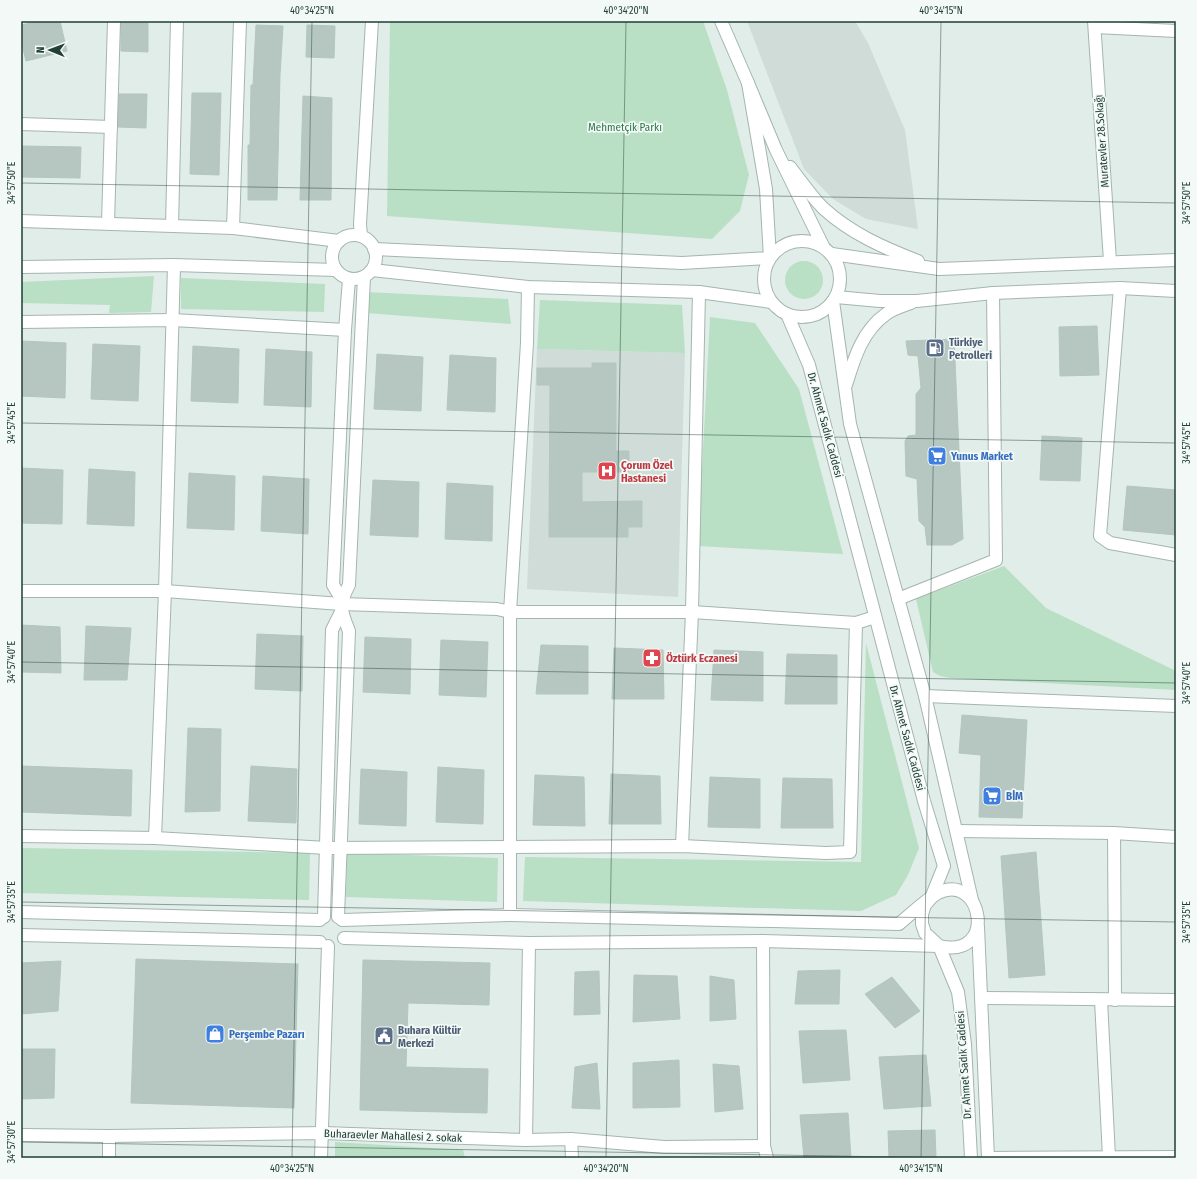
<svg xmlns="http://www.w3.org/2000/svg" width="1197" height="1179" viewBox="0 0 1197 1179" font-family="'Fira Sans Condensed',sans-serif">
<rect width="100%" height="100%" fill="#e1ede8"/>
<g fill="#cfdcd7">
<polygon points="747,21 855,21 868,43 905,130 918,229 866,219 833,199 804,169"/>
<polygon points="537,349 685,353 678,597 527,589"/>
</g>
<g fill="#b9dfc4">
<polygon points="390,21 703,21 727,90 749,175 740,211 712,239 387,216"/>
<circle cx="804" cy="280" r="19"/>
<polygon points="154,276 151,312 109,313 110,305 21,303 21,282"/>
<polygon points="181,278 325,284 324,312 181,309"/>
<polygon points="366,292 508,299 511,324 366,313"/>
<polygon points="540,300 682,305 685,353 537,349"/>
<polygon points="710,317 755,323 799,389 843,554 698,546"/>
<polygon points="1004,566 1046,608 1176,671 1176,690 950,678 940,676 933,672 916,599"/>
<polygon points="866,643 919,848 908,875 896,895 861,911 523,901 525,857 861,862"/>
<polygon points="21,848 310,853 309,900 21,893"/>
<polygon points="347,853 498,858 497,902 346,897"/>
<polygon points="335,1142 463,1150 465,1158 335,1158"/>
</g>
<g fill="#b6c7c1" stroke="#b3c6bf">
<polygon points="40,21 60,21 67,51 26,61 21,40 21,25"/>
<polygon points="121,23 148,23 148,52 121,51"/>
<polygon points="256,25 283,26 280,75 277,200 248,200 248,145 250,145 251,85 253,85"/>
<polygon points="307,25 335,26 334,58 306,57"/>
<polygon points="192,93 221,93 219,175 190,174"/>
<polygon points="119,94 147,94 146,128 118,127"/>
<polygon points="303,96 332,98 331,200 300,200"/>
<polygon points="21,146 81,147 80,178 21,177"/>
<polygon points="1097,326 1099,375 1060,376 1059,327"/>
<polygon points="954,339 963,539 952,545 927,545 925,527 919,521 917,479 906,476 905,441 908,436 916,435 916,394 921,388 918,356 908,355 906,341"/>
<polygon points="21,341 66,343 65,398 21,396"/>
<polygon points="93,344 140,346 138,401 91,399"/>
<polygon points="193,346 239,349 238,403 191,401"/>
<polygon points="266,349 312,352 311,407 264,405"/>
<polygon points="377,354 423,357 421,411 374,409"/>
<polygon points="450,355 496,358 495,412 447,410"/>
<polygon points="592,363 616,363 616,451 629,451 629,472 582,472 582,502 642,501 642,527 628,527 628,537 549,537 550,385 537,385 537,368 592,368"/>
<polygon points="1042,436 1082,438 1080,481 1040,480"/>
<polygon points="21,468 63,470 62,524 21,523"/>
<polygon points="89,469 135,472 134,526 87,524"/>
<polygon points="189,473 235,476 234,530 187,528"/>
<polygon points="263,476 309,479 308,534 261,531"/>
<polygon points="373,480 419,482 418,537 370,535"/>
<polygon points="447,483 493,486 492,541 445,539"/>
<polygon points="1127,486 1176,490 1176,535 1123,530"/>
<polygon points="21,625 60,627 61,673 21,672"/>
<polygon points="86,626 131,628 127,680 84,680"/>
<polygon points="257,634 303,636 302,691 255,689"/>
<polygon points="365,637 411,639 410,694 363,692"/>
<polygon points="441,640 488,642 486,697 439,695"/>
<polygon points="541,645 588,646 588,694 536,694"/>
<polygon points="614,648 663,650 664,699 612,699"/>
<polygon points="714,650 763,652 763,701 711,700"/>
<polygon points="787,654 837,655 837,704 785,704"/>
<polygon points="962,715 1027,720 1022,818 979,817 981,755 959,753"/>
<polygon points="188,728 221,729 220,811 185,812"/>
<polygon points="21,766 132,770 131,816 21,812"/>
<polygon points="251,766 297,769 296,823 248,821"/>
<polygon points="438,767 484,770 483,824 436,822"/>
<polygon points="361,769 407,772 406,826 359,824"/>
<polygon points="611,774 660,776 661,824 609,824"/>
<polygon points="535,775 584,777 585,826 533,825"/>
<polygon points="710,777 760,779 760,828 708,827"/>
<polygon points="783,778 832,779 833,828 781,828"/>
<polygon points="1036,852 1045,975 1009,978 1001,856"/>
<polygon points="136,959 298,964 294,1108 131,1103"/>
<polygon points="363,960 490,963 489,1005 408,1003 406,1067 488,1069 487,1113 360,1110"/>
<polygon points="61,961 58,1011 21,1014 21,963"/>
<polygon points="840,970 839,1004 795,1004 798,971"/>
<polygon points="599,971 600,1014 574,1015 575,972"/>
<polygon points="634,975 677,976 680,1019 633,1022"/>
<polygon points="710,976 734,980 736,1019 710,1021"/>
<polygon points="892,977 920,1011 895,1028 865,994"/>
<polygon points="846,1030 850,1080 803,1083 799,1031"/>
<polygon points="21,1049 55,1049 54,1098 21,1099"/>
<polygon points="926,1055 931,1106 884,1109 879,1057"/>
<polygon points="679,1060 680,1107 633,1108 633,1063"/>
<polygon points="597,1063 600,1109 572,1108 575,1067"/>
<polygon points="713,1064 739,1066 743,1109 715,1112"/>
<polygon points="848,1113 851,1158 804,1158 800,1115"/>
<polygon points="935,1130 936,1158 889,1158 888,1131"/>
</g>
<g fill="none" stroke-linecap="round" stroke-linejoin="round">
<g stroke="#a4b5af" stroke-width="14">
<g id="minor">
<polyline points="721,21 748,83"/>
<polyline points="1094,21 1110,261"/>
<polyline points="1095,27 1176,31"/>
<polyline points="21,124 111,127"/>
<path d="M 790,167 C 801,181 811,196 823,208 C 850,233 884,248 918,261"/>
<polyline points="21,221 233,228 339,241"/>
<polyline points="108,223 114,21"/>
<polyline points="172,225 177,21"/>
<polyline points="233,228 240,21"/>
<circle cx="354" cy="257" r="22"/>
<polyline points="361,236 360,224 372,21"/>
<circle cx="802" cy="279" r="38"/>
<polyline points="374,249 682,263 770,258 766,189 748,83 776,150 823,246"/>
<polyline points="832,254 939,269 1176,260"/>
<polyline points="21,267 174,265 336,270"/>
<polyline points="372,270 528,287 699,292 771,302"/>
<polyline points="1120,288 1100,536 1110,543 1176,555"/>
<polyline points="836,297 880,301 917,301 993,293 1120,288 1176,291"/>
<polyline points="833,301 850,424 925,696 972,900"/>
<polyline points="787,314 809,365 924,801 944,866 931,898 925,905 922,914 922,924 925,933 939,946 958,992 965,1044 971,1158"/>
<polyline points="21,322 173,320 345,330"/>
<path d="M 846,385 C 854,359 862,331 886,314 C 893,309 903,306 911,303"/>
<polyline points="21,591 165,591 341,604 497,609 510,612 692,612 856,623 875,617"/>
<polyline points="341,598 333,585 345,330 349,279"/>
<polyline points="898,599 996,560 993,293"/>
<polyline points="925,696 1176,706"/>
<polyline points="957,831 1114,833 1176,837"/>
<polyline points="1114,833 1115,1000"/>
<polyline points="21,836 155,838 327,848 682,846 826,853 850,852 856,623"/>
<polyline points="155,838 165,591 174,265"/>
<polyline points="682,846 692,612 699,292"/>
<polyline points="21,912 320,920"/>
<polyline points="510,915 510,612 527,343 528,287"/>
<polyline points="324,917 332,630 341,612"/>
<path d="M 338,917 L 349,631 C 341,611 338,605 349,585 L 364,277"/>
<path d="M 342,920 L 510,915 L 899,924 C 911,914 924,901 938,893 C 982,871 999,960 939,946 L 763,941 L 529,943 L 344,938"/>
<polyline points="978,927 988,1158"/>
<polyline points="21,935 320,942"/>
<polyline points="763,941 764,1146 767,1158"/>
<polyline points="982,998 1176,1000"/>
<polyline points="1101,1000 1109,1157"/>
<polyline points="21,1135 109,1136 323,1133 526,1140 571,1139 664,1147 764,1146"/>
<polyline points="571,1139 572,1158"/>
<polyline points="526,1140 529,943"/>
<polyline points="109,1158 109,1136"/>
<polyline points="321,1158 328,946"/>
<polyline points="988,1158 1176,1157"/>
</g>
</g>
<use href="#minor" stroke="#fff" stroke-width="12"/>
</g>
<path fill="none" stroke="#213e37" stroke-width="1" stroke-opacity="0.45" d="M 21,183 L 1176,203M 21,423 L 1176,443M 21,662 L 1176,683M 21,902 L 1176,922M 21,1142 L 951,1158M 292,1158 L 312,21M 606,1158 L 626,21M 921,1158 L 941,21"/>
<defs>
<g id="fuel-square" transform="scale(1)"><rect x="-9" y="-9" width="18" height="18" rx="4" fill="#5c6f8a" stroke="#f2f9f6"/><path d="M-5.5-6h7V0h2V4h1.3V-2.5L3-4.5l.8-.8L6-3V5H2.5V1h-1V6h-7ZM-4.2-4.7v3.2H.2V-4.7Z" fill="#fff"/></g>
<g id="supermarket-square" transform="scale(1)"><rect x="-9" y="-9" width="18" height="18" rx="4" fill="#3f7fe0" stroke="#f2f9f6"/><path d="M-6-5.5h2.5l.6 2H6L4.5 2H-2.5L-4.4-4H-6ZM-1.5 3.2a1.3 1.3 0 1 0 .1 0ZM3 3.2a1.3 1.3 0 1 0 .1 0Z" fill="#fff"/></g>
<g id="hospital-square" transform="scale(1)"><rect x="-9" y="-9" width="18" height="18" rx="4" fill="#e0444e" stroke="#f2f9f6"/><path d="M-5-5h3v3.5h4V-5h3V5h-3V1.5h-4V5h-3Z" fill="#fff"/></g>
<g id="pharmacy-square" transform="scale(1)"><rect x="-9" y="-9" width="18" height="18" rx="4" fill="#e0444e" stroke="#f2f9f6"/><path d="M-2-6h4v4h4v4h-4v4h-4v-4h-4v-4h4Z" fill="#fff"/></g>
<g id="shop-square" transform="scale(1)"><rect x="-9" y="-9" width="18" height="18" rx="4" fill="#3f7fe0" stroke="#f2f9f6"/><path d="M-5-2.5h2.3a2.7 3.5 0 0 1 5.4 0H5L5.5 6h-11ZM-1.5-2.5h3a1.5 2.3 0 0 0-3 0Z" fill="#fff"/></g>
<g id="civic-square" transform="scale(1)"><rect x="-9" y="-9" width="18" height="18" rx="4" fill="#5c6f8a" stroke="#f2f9f6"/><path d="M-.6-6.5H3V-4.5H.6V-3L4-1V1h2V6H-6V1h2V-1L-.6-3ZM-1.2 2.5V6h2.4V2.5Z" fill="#fff"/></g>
</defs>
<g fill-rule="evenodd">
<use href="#fuel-square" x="935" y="348"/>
<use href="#supermarket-square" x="937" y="456"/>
<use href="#hospital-square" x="607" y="471"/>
<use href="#pharmacy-square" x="652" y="658"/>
<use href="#supermarket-square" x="992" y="796"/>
<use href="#shop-square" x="215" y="1034"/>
<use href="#civic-square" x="384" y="1036"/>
</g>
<g text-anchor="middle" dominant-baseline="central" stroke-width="3.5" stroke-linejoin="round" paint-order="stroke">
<g font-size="11" fill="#297749" stroke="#f2f9f6">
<text x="625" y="127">Mehmetçik Parkı</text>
</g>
<g font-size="11" fill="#213e37" stroke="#f2f9f6">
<text transform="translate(1102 141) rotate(-94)">Muratevler 28.Sokağı</text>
<text transform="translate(825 425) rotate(75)">Dr. Ahmet Sadık Caddesi</text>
<text transform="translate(907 738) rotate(75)">Dr. Ahmet Sadık Caddesi</text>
<text transform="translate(964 1065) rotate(-94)">Dr. Ahmet Sadık Caddesi</text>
<text transform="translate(393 1136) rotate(2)">Buharaevler Mahallesi 2. sokak</text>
</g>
<g font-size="11" font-weight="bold" fill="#4e5e75" stroke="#f2f9f6" text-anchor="start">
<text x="949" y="342">Türkiye<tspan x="949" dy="13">Petrolleri</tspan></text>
<text x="398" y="1030">Buhara Kültür<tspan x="398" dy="13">Merkezi</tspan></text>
</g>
<g font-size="11" font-weight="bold" fill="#366cbe" stroke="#f2f9f6" text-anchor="start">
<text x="951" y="456">Yunus Market</text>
<text x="1006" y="796">BİM</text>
<text x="229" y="1034">Perşembe Pazarı</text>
</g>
<g font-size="11" font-weight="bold" fill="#be3a42" stroke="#f2f9f6" text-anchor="start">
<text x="621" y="465">Çorum Özel<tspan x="621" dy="13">Hastanesi</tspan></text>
<text x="666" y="658">Öztürk Eczanesi</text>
</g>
</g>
<rect width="1197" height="1179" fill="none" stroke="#f2f9f6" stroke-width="44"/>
<g transform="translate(50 50) rotate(271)" stroke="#f2f9f6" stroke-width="3" paint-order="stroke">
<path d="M0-3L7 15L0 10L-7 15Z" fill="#213e37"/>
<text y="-6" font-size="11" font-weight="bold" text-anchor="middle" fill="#213e37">N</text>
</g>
<rect x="22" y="22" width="1153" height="1135" fill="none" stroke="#213e37" stroke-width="1.5"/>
<g font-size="10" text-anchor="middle" fill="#213e37">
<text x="312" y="14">40°34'25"N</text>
<text x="626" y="14">40°34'20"N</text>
<text x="941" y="14">40°34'15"N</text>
<text transform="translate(11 183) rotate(-90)" y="4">34°57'50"E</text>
<text transform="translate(1186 203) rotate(-90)" y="4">34°57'50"E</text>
<text transform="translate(11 423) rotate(-90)" y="4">34°57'45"E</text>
<text transform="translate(1186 443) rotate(-90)" y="4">34°57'45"E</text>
<text transform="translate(11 662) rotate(-90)" y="4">34°57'40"E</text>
<text transform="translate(1186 683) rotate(-90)" y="4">34°57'40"E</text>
<text transform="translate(11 902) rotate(-90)" y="4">34°57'35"E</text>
<text transform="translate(1186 922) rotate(-90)" y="4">34°57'35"E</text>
<text transform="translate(11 1142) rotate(-90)" y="4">34°57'30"E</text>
<text x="292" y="1172">40°34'25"N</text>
<text x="606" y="1172">40°34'20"N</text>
<text x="921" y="1172">40°34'15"N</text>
</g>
</svg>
